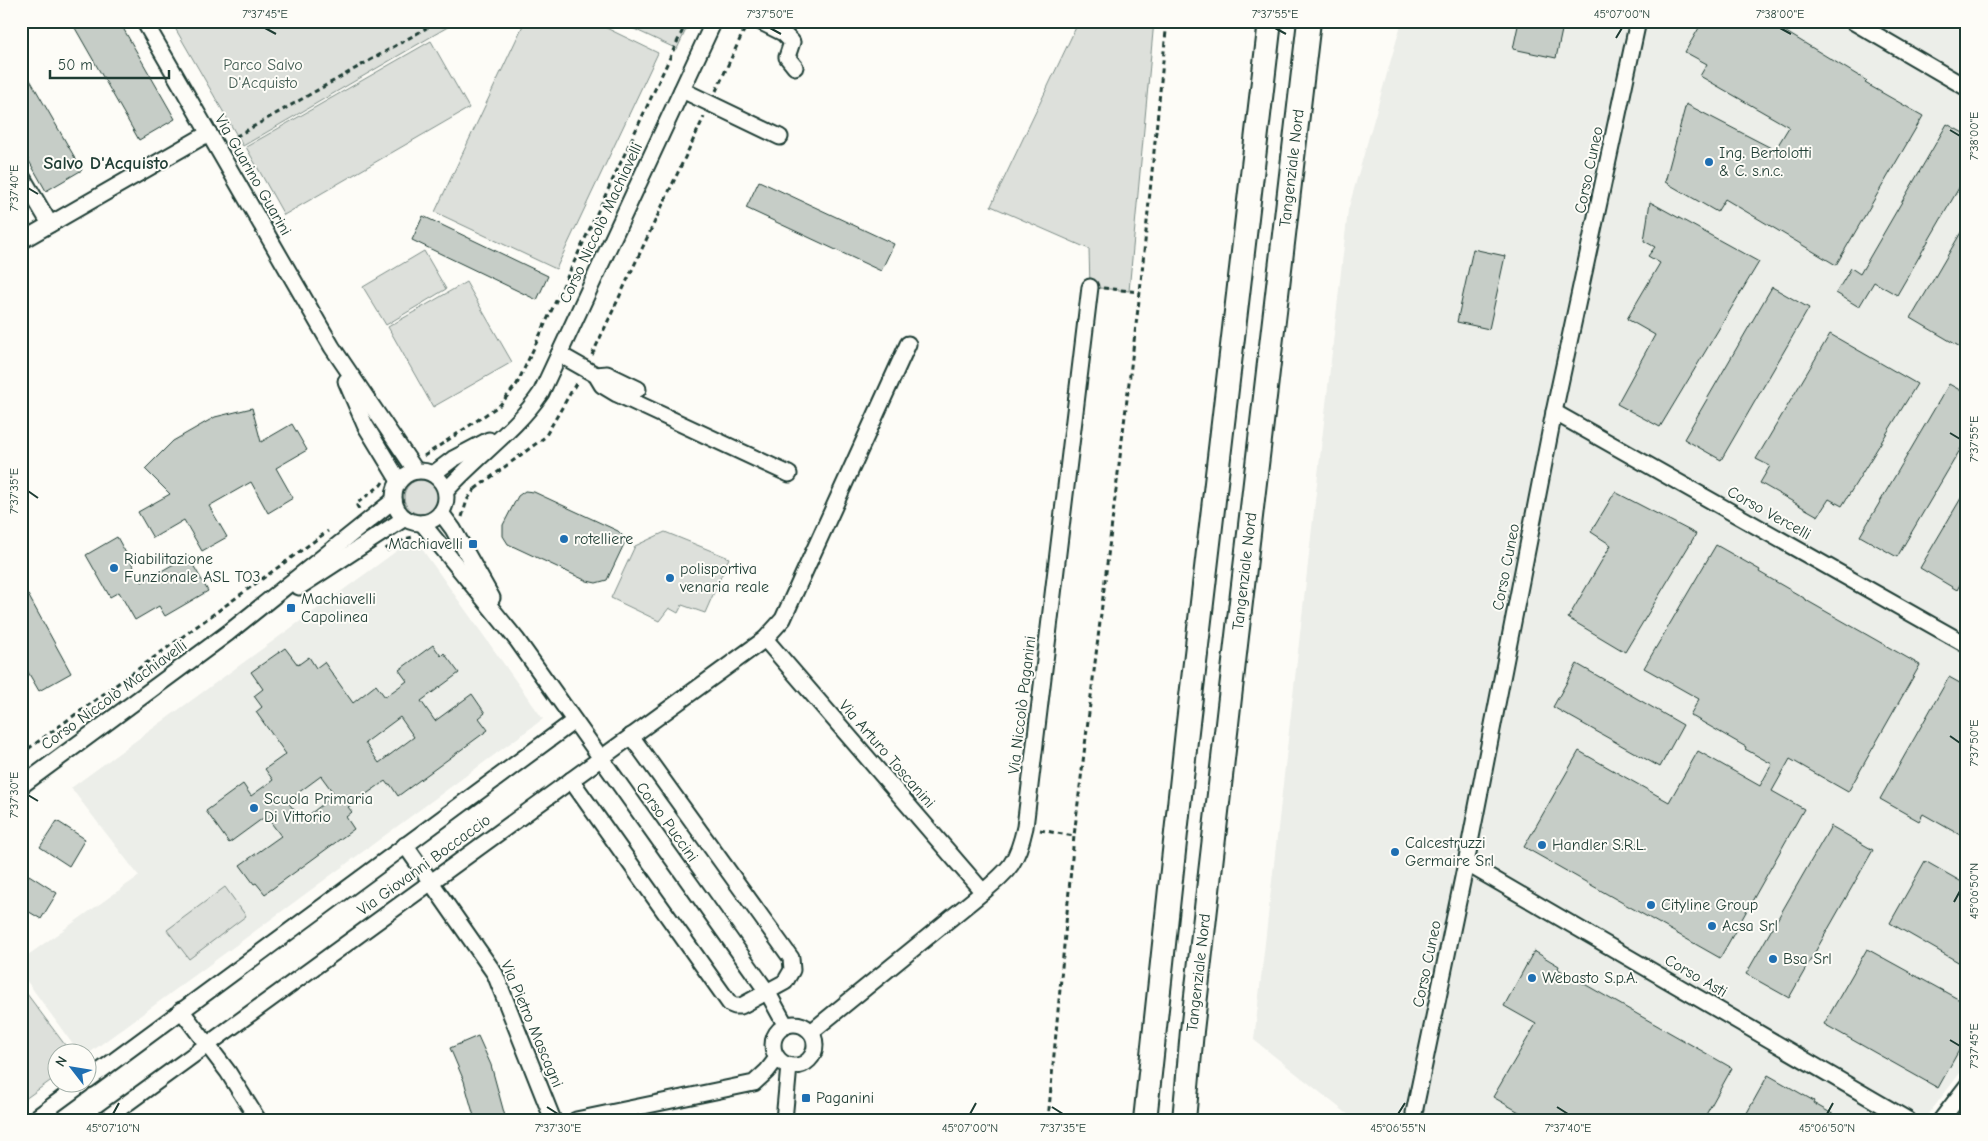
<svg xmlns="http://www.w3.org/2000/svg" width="1988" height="1141" viewBox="0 0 1988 1141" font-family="'Comic Neue',sans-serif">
<rect width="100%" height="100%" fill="#fdfcf7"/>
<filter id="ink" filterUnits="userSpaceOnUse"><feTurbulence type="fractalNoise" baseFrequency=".02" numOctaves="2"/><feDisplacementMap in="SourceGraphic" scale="10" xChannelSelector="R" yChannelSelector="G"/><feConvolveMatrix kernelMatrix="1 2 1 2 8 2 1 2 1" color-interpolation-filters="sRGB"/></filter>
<g filter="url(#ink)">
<g fill="#eceee9">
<polygon points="1402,21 1967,21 1967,1064 1924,1120 1355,1120 1254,1040 1348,210"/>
<polygon points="409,542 417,542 543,719 88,1054 79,1053 21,973 21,960 139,876 71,788"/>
</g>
<g fill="#dde0db" stroke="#7e8e88">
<polygon points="171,21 458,21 243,146"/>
<polygon points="525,21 592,21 658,53 556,269 435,212"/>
<polygon points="617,21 690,21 677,49"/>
<polygon points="1079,21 1154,21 1129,291 1090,287 1089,249 991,206"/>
<polygon points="431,41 469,108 284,215 246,147"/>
<polygon points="424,251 446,289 386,325 363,287"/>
<polygon points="466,282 512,362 433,407 388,327"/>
<circle cx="421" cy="497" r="17"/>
<polygon points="665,532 729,558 705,613 682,605 678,613 669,608 659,621 611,598 635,546"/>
<polygon points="225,887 246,916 189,959 167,930"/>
<polygon points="21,986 71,1053 58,1054 57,1076 21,1102"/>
</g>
<g fill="#c6cdc7" stroke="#1f3d34" fill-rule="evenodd">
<polygon points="71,21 119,21 175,119 139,140"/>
<polygon points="1519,21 1564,21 1556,58 1513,49"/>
<polygon points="1703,21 1768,21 1867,81 1865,83 1923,116 1836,265 1725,199 1717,212 1665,182 1686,104 1775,150 1789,127 1700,76 1707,64 1685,52"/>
<polygon points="21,64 82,170 46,191 21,147"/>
<polygon points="1947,124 1967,135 1967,174 1897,295 1874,282 1859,307 1836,293 1851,268 1860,274"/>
<polygon points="759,181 894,244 881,271 746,208"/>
<polygon points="1650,202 1759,262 1660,427 1617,404 1655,335 1627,319 1660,263 1648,256 1655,247 1644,241"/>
<polygon points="423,216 548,276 537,300 412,240"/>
<polygon points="1967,222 1967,351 1911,318"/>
<polygon points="1473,249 1505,256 1489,329 1457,322"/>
<polygon points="1772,287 1809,308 1721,460 1684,439"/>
<polygon points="1830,334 1917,384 1842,506 1829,499 1818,516 1760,483 1770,466 1756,459"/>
<polygon points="1949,384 1967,394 1967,438 1897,557 1860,536"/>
<polygon points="252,408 261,442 292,424 307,450 276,468 293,498 268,513 251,482 209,506 227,537 202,551 184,520 153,538 138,512 170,494 145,469 173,441 215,417"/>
<polygon points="1967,488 1967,572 1957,590 1920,568"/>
<polygon points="525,491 534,492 618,531 622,535 625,542 607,580 596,583 587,581 508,544 503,536 503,525 518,496"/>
<polygon points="1615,492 1696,534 1625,652 1568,618 1611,545 1591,532"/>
<polygon points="117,537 142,582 188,556 208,591 165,616 159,606 135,620 119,592 110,597 86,555"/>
<polygon points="1716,545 1760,570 1759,572 1804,598 1804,599 1920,665 1848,792 1790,759 1772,791 1804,809 1720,958 1524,847 1579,751 1669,802 1698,751 1760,786 1772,764 1745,749 1746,747 1690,715 1699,699 1644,668"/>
<polygon points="21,582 71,673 39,691 21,660"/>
<path d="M 433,645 L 441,656 L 444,653 L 459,673 L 421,701 L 435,721 L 472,694 L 485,713 L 479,718 L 488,730 L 398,796 L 390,784 L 388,785 L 385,781 L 348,807 L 352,812 L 346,817 L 354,829 L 265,894 L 256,883 L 254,884 L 240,865 L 281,836 L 266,816 L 229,843 L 206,811 L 243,784 L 251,796 L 273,780 L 265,769 L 286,754 L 256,712 L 262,707 L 254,696 L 263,689 L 251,672 L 285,648 L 298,665 L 309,657 L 316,668 L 324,662 L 353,703 L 376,685 L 385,697 L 407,681 L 399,670 ZM 400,717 L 414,737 L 379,763 L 365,743 ZM 321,776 L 335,795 L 302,820 L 287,801 Z"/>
<polygon points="1577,664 1683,725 1660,767 1553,707"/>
<polygon points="1949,677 1967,687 1967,839 1923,814 1919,821 1880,799"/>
<polygon points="57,821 85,839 69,866 40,847"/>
<polygon points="1831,826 1873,850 1789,998 1746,974"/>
<polygon points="1925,861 1967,885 1967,967 1890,923"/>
<polygon points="29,875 57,893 41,919 21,907 21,887"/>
<polygon points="1867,949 1967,1004 1967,1036 1938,1088 1824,1024"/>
<polygon points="1534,951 1559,966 1558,969 1732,1068 1703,1120 1533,1120 1493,1097 1536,1024 1504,1006"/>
<polygon points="478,1036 491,1065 506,1120 475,1120 464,1081 450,1048"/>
<polygon points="1768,1075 1814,1101 1813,1103 1843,1120 1743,1120"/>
</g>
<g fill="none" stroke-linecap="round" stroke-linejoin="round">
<g stroke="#1f3d34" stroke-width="19">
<g id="minor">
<polyline points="144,21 332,347 416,471"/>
<polyline points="759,21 783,33 792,42 787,57 795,67"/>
<polyline points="1852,21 1967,88"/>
<polyline points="682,90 780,137"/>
<polyline points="21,175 50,224"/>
<polyline points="21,241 209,133"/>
<polyline points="559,354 596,375 602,385 617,394 789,474"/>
<polyline points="596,375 607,374 638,389"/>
<polyline points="346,381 365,425 399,481"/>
<polyline points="1554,412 1967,645"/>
<circle cx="420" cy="497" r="26"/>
<polyline points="433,474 453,459 489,440"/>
<path d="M 446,491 C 476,457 516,430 541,393 L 714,21"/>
<polyline points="441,513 453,529 492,598"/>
<polyline points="422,523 517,640 768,993 786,1026"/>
<polyline points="299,587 405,518"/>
<polyline points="765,639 983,892"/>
<polyline points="571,780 730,1004 735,1006 741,1006 785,982 792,970 791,958 631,736"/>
<polyline points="21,786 228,633 394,500"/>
<polyline points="405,845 495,974 553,1120"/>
<polyline points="1466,863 1908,1120"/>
<polyline points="181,1010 228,1072 258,1120"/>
<circle cx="794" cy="1045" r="21"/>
<path d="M 811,1032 L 983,892 C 1010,869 1017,863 1025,827 L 1090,287"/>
<polyline points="88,1080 574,721"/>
<polyline points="33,1120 82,1084"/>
<polyline points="104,1120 765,639 783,619 908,344"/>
<polyline points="576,1120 754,1083 767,1071 777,1058"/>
<polyline points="784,1120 789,1066"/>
<polyline points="1415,1120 1414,1113 1466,863 1554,412 1638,21"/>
<polyline points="1941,1120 1967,1086"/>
</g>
</g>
<g stroke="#1f3d34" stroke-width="26">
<g id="highway">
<polyline points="1145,1120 1187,731 1270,21"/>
<path id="s1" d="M 1184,1120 L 1192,1031 L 1237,636 L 1309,21"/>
</g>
</g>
<g stroke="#1f3d34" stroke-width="3" stroke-dasharray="5 4" stroke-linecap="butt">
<polyline points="716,91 746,26"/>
<polyline points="228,141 439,21"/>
<polyline points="1103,288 1140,292"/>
<polyline points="592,355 704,117"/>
<polyline points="424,456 500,405 517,384 687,21"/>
<polyline points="475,489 545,437 578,380"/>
<polyline points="359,509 356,504 381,485 383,482"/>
<polyline points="462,517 467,500 475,489"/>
<polyline points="386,547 389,551 405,539 413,537"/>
<polyline points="21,754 328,531"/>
<polyline points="1040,830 1074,836"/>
<polyline points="1048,1120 1074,836 1140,292 1167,21"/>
</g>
<use href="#minor" stroke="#fdfcf7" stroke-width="15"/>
<use href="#highway" stroke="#fdfcf7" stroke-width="22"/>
</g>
</g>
<path fill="none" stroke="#1f3d34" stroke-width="2" d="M 265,28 L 276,34M 770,28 L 781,34M 1275,28 L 1286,34M 1780,28 L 1791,34M 1616,38 L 1622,28M 1950,130 L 1960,136M 28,188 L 38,194M 1950,433 L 1960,439M 28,491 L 38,498M 1950,736 L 1960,743M 28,795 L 38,801M 1954,902 L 1960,891M 1950,1040 L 1960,1046M 547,1107 L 558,1114M 1052,1107 L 1063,1114M 1557,1107 L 1568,1114M 113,1114 L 119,1103M 970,1114 L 976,1103M 1398,1114 L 1405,1103M 1827,1114 L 1833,1103"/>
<g fill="#1f6fb2" stroke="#fdfcf7" stroke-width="2">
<circle cx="1709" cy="162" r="5"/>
<circle cx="564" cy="539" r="5"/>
<rect x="468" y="539" width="10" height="10" rx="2.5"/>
<circle cx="114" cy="568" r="5"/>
<circle cx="670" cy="578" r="5"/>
<rect x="286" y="603" width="10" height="10" rx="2.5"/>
<circle cx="254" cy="808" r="5"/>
<circle cx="1542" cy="845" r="5"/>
<circle cx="1395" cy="852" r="5"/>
<circle cx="1651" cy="905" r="5"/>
<circle cx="1712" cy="926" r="5"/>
<circle cx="1773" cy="959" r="5"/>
<circle cx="1532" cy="978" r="5"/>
<rect x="801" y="1093" width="10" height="10" rx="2.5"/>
</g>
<g text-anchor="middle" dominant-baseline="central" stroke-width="4" stroke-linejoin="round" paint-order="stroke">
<g font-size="16" fill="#455e55" stroke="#fdfcf7">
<text x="263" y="65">Parco Salvo<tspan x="263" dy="18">D'Acquisto</tspan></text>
</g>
<g font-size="16" fill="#1f3d34" stroke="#fdfcf7" text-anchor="start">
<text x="1719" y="153">Ing. Bertolotti<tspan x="1719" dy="18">&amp; C. s.n.c.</tspan></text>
<text x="574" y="539">rotelliere</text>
<text x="463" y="544" text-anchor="end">Machiavelli</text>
<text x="124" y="559">Riabilitazione<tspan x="124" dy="18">Funzionale ASL TO3</tspan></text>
<text x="680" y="569">polisportiva<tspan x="680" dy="18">venaria reale</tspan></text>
<text x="301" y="599">Machiavelli<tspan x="301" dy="18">Capolinea</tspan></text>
<text x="264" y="799">Scuola Primaria<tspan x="264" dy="18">Di Vittorio</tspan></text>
<text x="1405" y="843">Calcestruzzi<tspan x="1405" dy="18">Germaire Srl</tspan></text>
<text x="1552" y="845">Handler S.R.L.</text>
<text x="1661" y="905">Cityline Group</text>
<text x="1722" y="926">Acsa Srl</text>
<text x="1783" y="959">Bsa Srl</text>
<text x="1542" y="978">Webasto S.p.A.</text>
<text x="816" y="1098">Paganini</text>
</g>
<g font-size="16" fill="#1f3d34" stroke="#fdfcf7">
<text stroke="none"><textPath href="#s1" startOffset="958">Tangenziale Nord</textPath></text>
<text transform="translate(1589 170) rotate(-78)">Corso Cuneo</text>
<text transform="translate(253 175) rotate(60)">Via Guarino Guarini</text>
<text transform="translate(601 223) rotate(-65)">Corso Niccolò Machiavelli</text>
<text transform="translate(1769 513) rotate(29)">Corso Vercelli</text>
<text transform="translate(1506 567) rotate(-79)">Corso Cuneo</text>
<text stroke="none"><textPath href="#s1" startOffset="552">Tangenziale Nord</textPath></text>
<text transform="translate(114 695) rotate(-36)">Corso Niccolò Machiavelli</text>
<text transform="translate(1022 705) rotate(-83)">Via Niccolò Paganini</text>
<text transform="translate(887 754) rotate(49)">Via Arturo Toscanini</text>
<text transform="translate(667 822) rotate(54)">Corso Puccini</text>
<text transform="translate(424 865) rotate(-36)">Via Giovanni Boccaccio</text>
<text transform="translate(1427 964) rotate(-78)">Corso Cuneo</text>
<text stroke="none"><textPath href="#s1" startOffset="148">Tangenziale Nord</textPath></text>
<text transform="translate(1696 976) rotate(30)">Corso Asti</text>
<text transform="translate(532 1024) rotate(67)">Via Pietro Mascagni</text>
</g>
<g font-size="18" font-weight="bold" fill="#1f3d34" stroke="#fdfcf7">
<text x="106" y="163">Salvo D'Acquisto</text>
</g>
</g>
<rect width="1988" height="1141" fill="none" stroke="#fdfcf7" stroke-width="55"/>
<g transform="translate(72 1068) rotate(301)"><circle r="24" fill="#fdfcf7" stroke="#a4b0a9"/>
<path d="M0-4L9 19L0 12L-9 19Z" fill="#1f6fb2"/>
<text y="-8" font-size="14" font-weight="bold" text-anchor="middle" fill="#1f3d34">N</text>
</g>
<path d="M50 70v8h119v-8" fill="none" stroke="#1f3d34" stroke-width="2.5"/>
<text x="58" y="70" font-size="15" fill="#1f3d34" stroke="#fdfcf7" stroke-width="4" paint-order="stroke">50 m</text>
<rect x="28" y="28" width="1932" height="1086" fill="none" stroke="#1f3d34" stroke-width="2"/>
<g font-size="12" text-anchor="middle" fill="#1f3d34">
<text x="265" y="18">7°37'45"E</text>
<text x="770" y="18">7°37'50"E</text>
<text x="1275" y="18">7°37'55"E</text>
<text x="1622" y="18">45°07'00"N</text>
<text x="1780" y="18">7°38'00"E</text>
<text transform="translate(1974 136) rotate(-90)" y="4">7°38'00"E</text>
<text transform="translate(14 188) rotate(-90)" y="4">7°37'40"E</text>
<text transform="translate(1974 439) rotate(-90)" y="4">7°37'55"E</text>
<text transform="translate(14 491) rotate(-90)" y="4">7°37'35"E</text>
<text transform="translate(1974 743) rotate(-90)" y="4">7°37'50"E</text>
<text transform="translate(14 795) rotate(-90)" y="4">7°37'30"E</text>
<text transform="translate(1974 891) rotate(-90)" y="4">45°06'50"N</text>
<text transform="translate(1974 1046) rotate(-90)" y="4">7°37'45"E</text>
<text x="113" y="1132">45°07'10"N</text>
<text x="558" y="1132">7°37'30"E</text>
<text x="970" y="1132">45°07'00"N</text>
<text x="1063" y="1132">7°37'35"E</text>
<text x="1398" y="1132">45°06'55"N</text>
<text x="1568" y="1132">7°37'40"E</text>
<text x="1827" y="1132">45°06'50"N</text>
</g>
</svg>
